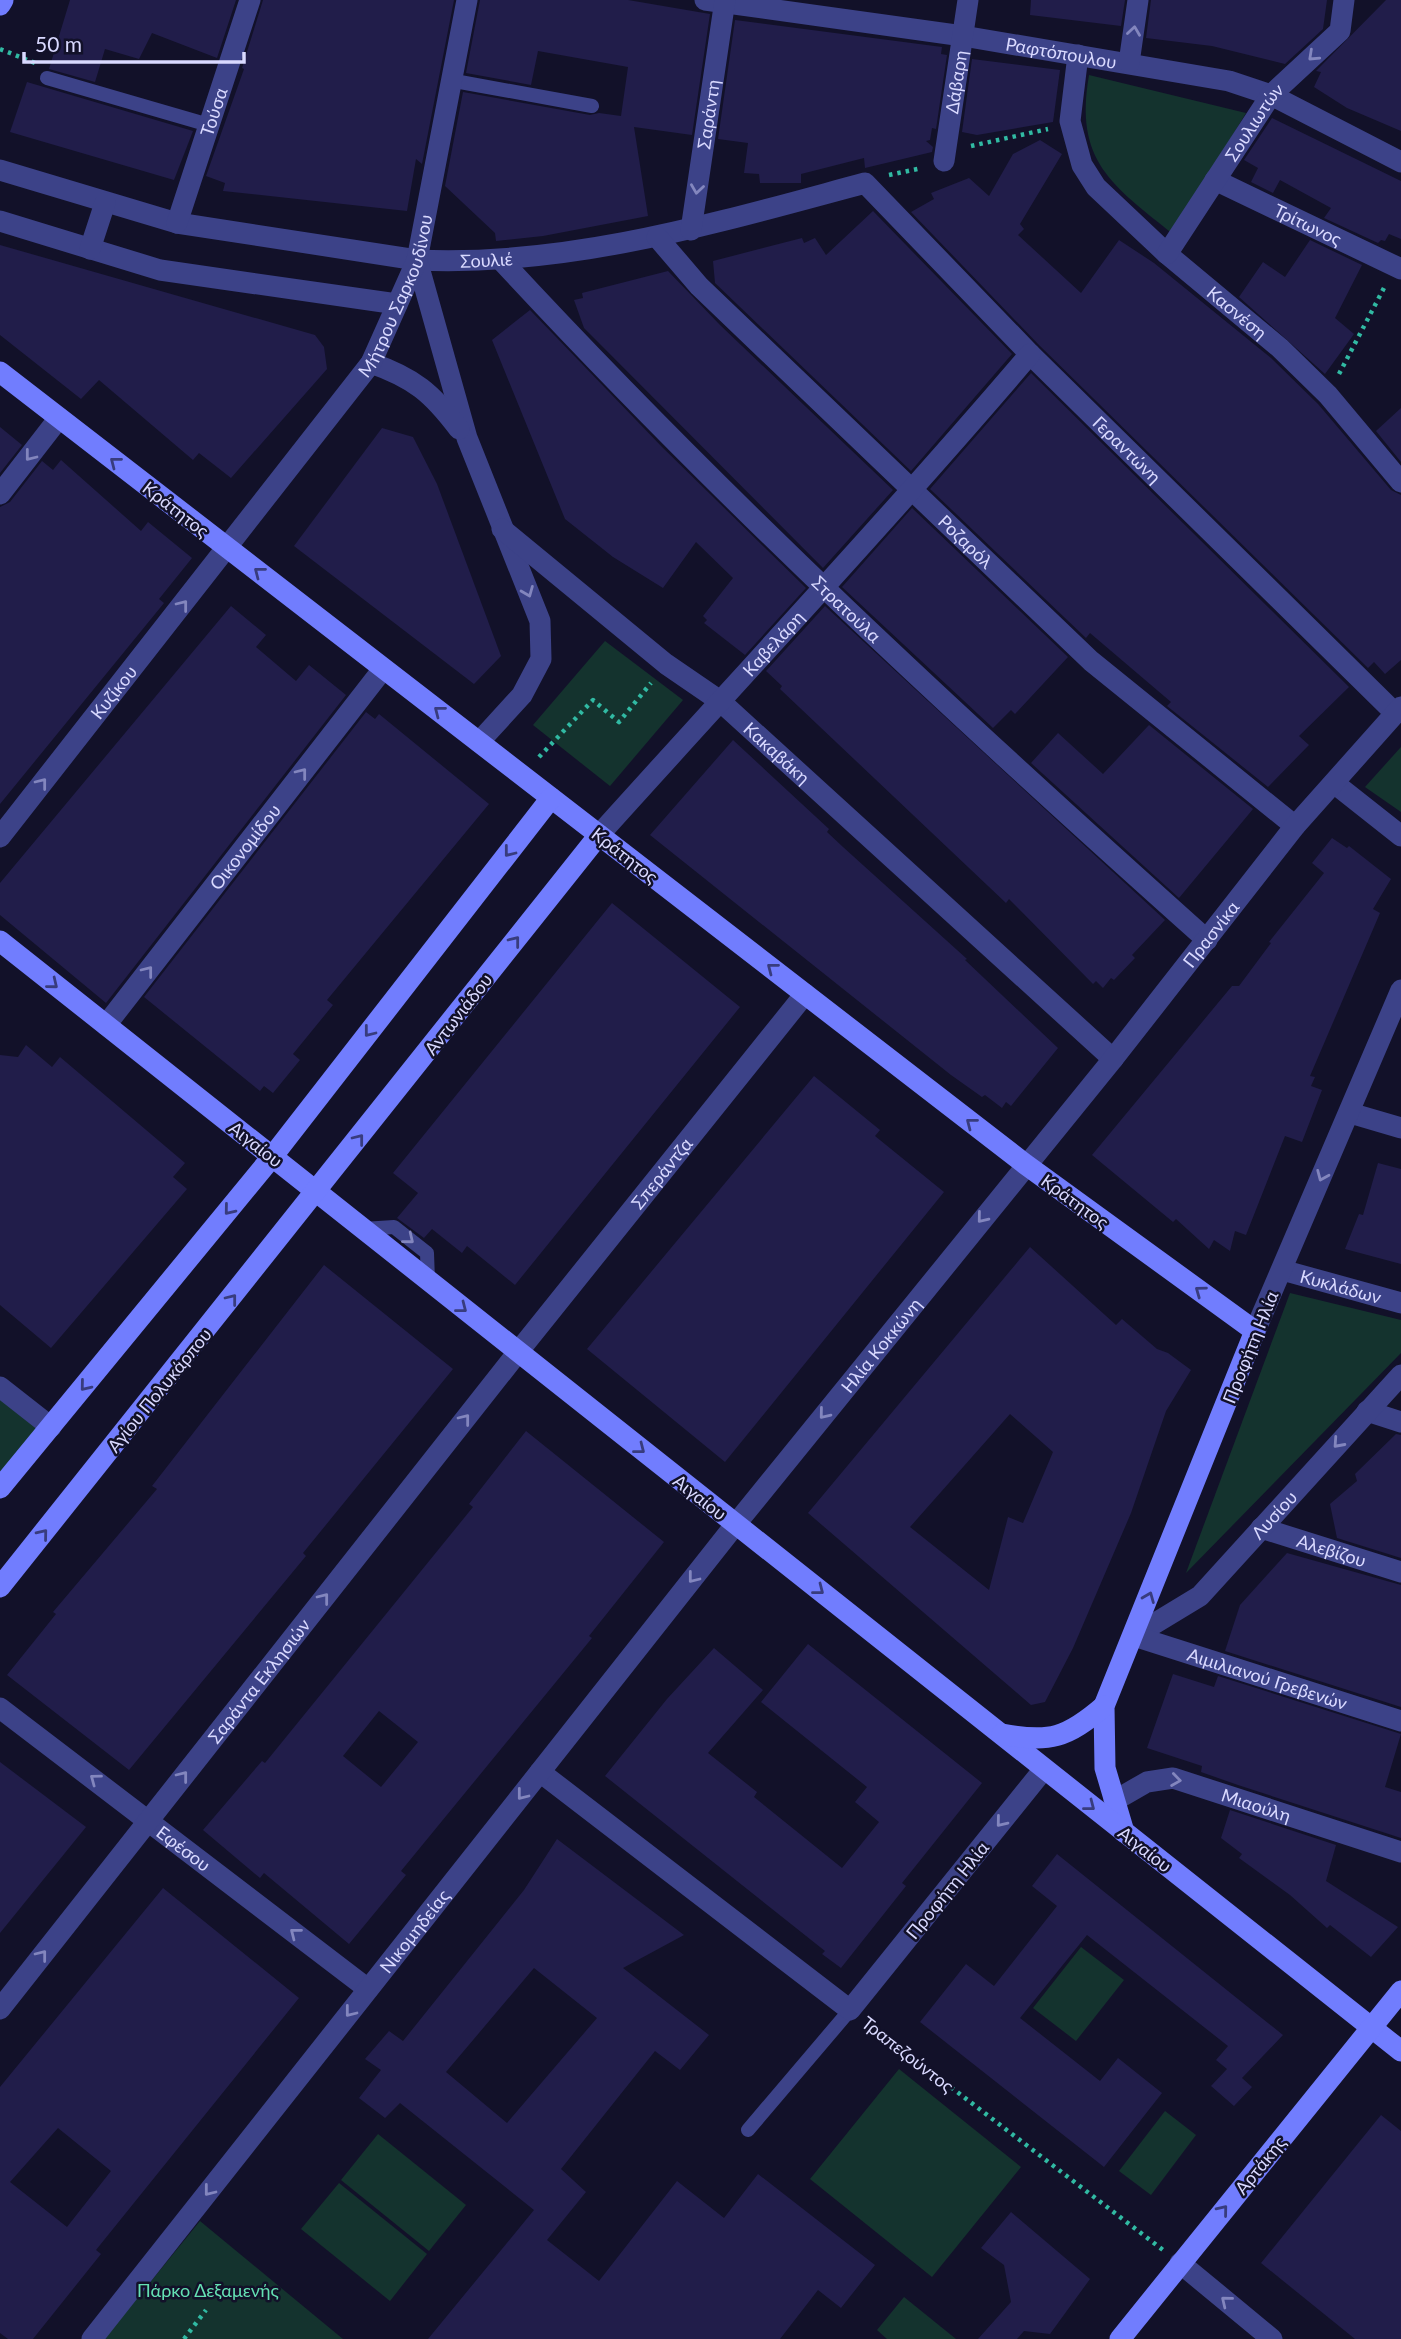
<svg xmlns="http://www.w3.org/2000/svg" width="1401" height="2339" viewBox="0 0 1401 2339" font-family="Lato,sans-serif">
<rect width="100%" height="100%" fill="#121129"/>
<g fill="#14332e">
<path d="M 1089,75 L 1246,113 L 1173,234 C 1112,185 1074,161 1089,75 Z"/>
<polygon points="605,641 683,700 610,786 533,725"/>
<polygon points="1401,747 1401,812 1365,787"/>
<polygon points="1290,1293 1401,1320 1401,1353 1186,1573"/>
<polygon points="0,1387 51,1427 0,1491"/>
<polygon points="1081,1947 1124,1980 1076,2041 1033,2008"/>
<polygon points="899,2069 1021,2167 932,2277 810,2179"/>
<polygon points="1165,2111 1196,2135 1151,2195 1119,2171"/>
<polygon points="378,2134 466,2205 429,2251 341,2180"/>
<polygon points="339,2183 427,2254 390,2301 301,2229"/>
<polygon points="200,2221 343,2339 104,2339"/>
<polygon points="904,2297 956,2339 887,2339 877,2330"/>
</g>
<g fill="#211d4a" fill-rule="evenodd">
<polygon points="70,0 236,0 217,58 152,33 139,59 105,49 95,82 49,69"/>
<polygon points="263,0 454,0 422,164 416,159 407,211 223,191 225,183 206,176 244,69 242,68"/>
<polygon points="480,0 628,0 710,14 692,135 634,127 648,216 543,236 496,241 495,233 445,186 463,92 590,115 599,113 621,116 628,67 538,51 531,85 466,73"/>
<polygon points="1031,0 1125,0 1121,26 1030,15"/>
<polygon points="1151,0 1327,0 1323,29 1285,64 1212,46 1146,38"/>
<polygon points="1386,0 1401,0 1401,131 1347,108 1314,87 1321,72 1316,71"/>
<polygon points="735,20 942,47 941,54 947,55 936,129 932,128 930,140 926,141 933,147 932,152 865,168 864,158 801,174 801,183 760,183 759,174 744,173 748,143 718,139"/>
<polygon points="972,59 1060,70 1053,122 977,135 962,132"/>
<polygon points="27,82 193,131 174,180 10,132"/>
<polygon points="1272,118 1401,181 1401,239 1389,234 1385,241 1381,240 1378,243 1324,218 1331,208 1280,180 1273,193 1251,182 1258,168 1244,160"/>
<polygon points="1040,140 1062,154 1020,224 1024,229 1018,235 1081,293 1119,240 1154,263 1271,358 1318,404 1391,490 1401,495 1401,660 1385,674 1374,662 1368,668 1039,345 911,212 934,199 931,193 969,178 989,196 1013,154"/>
<polygon points="873,211 1012,354 911,471 715,283 713,261 802,238 804,243 815,238 826,255"/>
<polygon points="1310,240 1362,265 1335,318 1354,334 1325,374 1239,297 1263,262 1285,277"/>
<polygon points="0,245 315,335 324,347 327,369 231,478 199,453 193,460 99,380 81,399 0,335"/>
<polygon points="668,271 720,325 893,490 823,568 584,328 574,300 583,298 582,293"/>
<polygon points="530,310 662,447 806,588 745,655 704,623 707,620 703,616 733,578 696,542 663,588 613,557 565,519 492,340"/>
<polygon points="1031,373 1349,687 1299,736 1309,745 1268,787 1167,706 1171,702 1090,633 1086,638 930,489"/>
<polygon points="1401,408 1401,462 1376,431"/>
<polygon points="0,427 22,445 0,473"/>
<polygon points="382,428 413,437 437,484 501,656 474,684 294,546"/>
<polygon points="61,460 141,531 148,522 192,558 159,599 164,603 0,804 0,507 10,502 42,461 53,470"/>
<polygon points="912,508 1068,657 1015,714 1011,710 993,728 842,587"/>
<polygon points="231,606 266,635 256,647 296,681 309,665 346,695 106,1003 0,915 0,883"/>
<polygon points="825,606 1165,920 1132,955 1135,958 1114,980 1111,978 1103,988 1096,981 1093,984 1009,899 1006,903 780,689 782,686 766,671"/>
<polygon points="366,712 375,719 379,714 489,804 327,1000 333,1005 293,1054 300,1060 273,1093 264,1086 260,1091 144,997"/>
<polygon points="1149,725 1253,809 1179,898 1031,763 1058,733 1103,774"/>
<polygon points="733,740 829,829 827,832 843,847 967,959 965,960 1058,1048 1011,1106 1006,1102 1002,1108 985,1095 982,1097 951,1075 650,835"/>
<polygon points="1332,838 1347,848 1349,846 1391,879 1373,909 1380,913 1310,1076 1315,1077 1311,1086 1322,1090 1302,1142 1285,1136 1246,1235 1235,1231 1230,1251 1214,1240 1209,1249 1176,1219 1173,1222 1092,1155 1232,986 1239,986 1271,943 1269,942 1324,873 1312,863"/>
<polygon points="612,903 740,1007 515,1285 467,1246 462,1253 432,1229 424,1238 397,1218 418,1193 393,1173"/>
<polygon points="26,1045 52,1067 60,1057 185,1163 173,1177 187,1189 51,1348 0,1305 0,1055 18,1057"/>
<polygon points="814,1076 880,1130 875,1136 944,1192 725,1462 587,1349"/>
<polygon points="1378,1163 1401,1169 1401,1264 1345,1249 1359,1214 1363,1215"/>
<path d="M 1030,1247 L 1116,1325 L 1122,1319 L 1157,1349 L 1168,1353 L 1191,1370 L 1166,1411 L 1131,1513 L 1073,1648 L 1045,1702 L 1031,1705 L 808,1513 ZM 1010,1414 L 1053,1452 L 1023,1523 L 1008,1517 L 989,1590 L 910,1527 Z"/>
<polygon points="324,1265 453,1369 303,1553 306,1556 129,1770 7,1675 56,1614 53,1612 157,1489 152,1486"/>
<path d="M 526,1431 L 664,1542 L 589,1636 L 592,1638 L 401,1871 L 406,1875 L 349,1944 L 264,1873 L 260,1878 L 203,1830 L 262,1761 L 265,1763 L 473,1507 L 469,1504 ZM 379,1711 L 418,1742 L 381,1787 L 343,1756 Z"/>
<polygon points="1396,1434 1401,1435 1401,1558 1337,1538 1330,1504 1357,1481 1355,1474"/>
<polygon points="1287,1553 1401,1585 1401,1707 1225,1651 1240,1605"/>
<polygon points="808,1644 982,1783 902,1883 906,1886 841,1968 822,1954 825,1951 605,1776 667,1699 714,1648 763,1690 708,1753 757,1792 754,1797 842,1868 879,1822 855,1802 867,1787 761,1702"/>
<polygon points="1173,1674 1214,1687 1218,1676 1401,1734 1385,1787 1401,1792 1401,1838 1238,1785 1201,1772 1202,1766 1147,1748"/>
<polygon points="0,1762 86,1827 0,1933"/>
<polygon points="1230,1810 1336,1845 1326,1881 1398,1927 1371,1957 1330,1925 1327,1928 1290,1895 1239,1858 1242,1854 1221,1838"/>
<path d="M 557,1839 L 684,1935 L 623,1968 L 709,2035 L 680,2070 L 655,2051 L 561,2169 L 586,2192 L 547,2240 L 599,2281 L 677,2181 L 724,2218 L 758,2174 L 875,2265 L 841,2308 L 818,2290 L 780,2339 L 428,2339 L 534,2210 L 400,2103 L 385,2118 L 359,2098 L 381,2070 L 365,2059 L 389,2031 L 403,2041 L 524,1890 ZM 534,1968 L 597,2018 L 507,2123 L 446,2072 Z"/>
<polygon points="1057,1854 1283,2035 1242,2078 1252,2087 1234,2106 1211,2086 1227,2069 1216,2060 1228,2046 1087,1935 1020,2018 1100,2081 1118,2058 1162,2093 1104,2167 920,2022 966,1964 994,1986 1057,1906 1032,1886"/>
<path d="M 163,1888 L 299,1998 L 96,2250 L 101,2254 L 33,2339 L 8,2339 L 0,2333 L 0,2087 ZM 58,2128 L 111,2171 L 67,2227 L 10,2182 Z"/>
<polygon points="1381,2115 1401,2131 1401,2339 1355,2339 1261,2263"/>
<polygon points="1011,2212 1090,2279 1050,2334 1024,2331 1017,2339 978,2339 1011,2302 1004,2265 981,2248"/>
</g>
<g fill="none" stroke-linecap="round" stroke-linejoin="round">
<g stroke="#31baa3" stroke-width="4.5" stroke-dasharray="3.5 5" stroke-linecap="butt">
<polyline points="0,49 35,63"/>
<polyline points="971,146 1048,129"/>
<polyline points="889,175 922,168"/>
<polyline points="1339,374 1385,286"/>
<polyline points="539,757 593,700 619,722 651,683"/>
<polyline points="870,2025 1163,2250"/>
<polyline points="184,2339 206,2310"/>
</g>
<g stroke="#3c4288" stroke-width="14">
<polyline points="47,78 209,125"/>
<polyline points="449,80 592,106"/>
<polyline points="363,1229 394,1227 427,1253 428,1280"/>
<polyline points="748,2130 850,2010"/>
</g>
<g stroke="#3c4288" stroke-width="21">
<path id="s1" d="M 705,0 L 963,36 L 1229,81 L 1271,95 L 1401,162"/>
<path id="s2" d="M 1078,55 L 1070,121 L 1082,165 L 1096,187 L 1167,254 L 1280,348 L 1328,395 L 1401,482"/>
<polyline points="1129,63 1138,0"/>
<path id="s3" d="M 944,161 L 968,0"/>
<path id="s4" d="M 0,170 L 177,223 L 417,260 C 570,267 719,222 865,183 L 1030,354 L 1395,713"/>
<path id="s5" d="M 1215,180 L 1401,269"/>
<polyline points="0,221 160,270 397,304"/>
<path id="s6" d="M 177,223 L 250,0"/>
<path id="s7" d="M 691,230 L 725,0"/>
<path id="s8" d="M 657,237 L 699,286 L 1091,661 L 1295,826"/>
<polyline points="90,249 105,203"/>
<path id="s9" d="M 1167,254 L 1271,95 L 1340,31 L 1344,0"/>
<polyline points="417,260 467,438 540,621 541,659 522,695 479,742"/>
<path id="s10" d="M 502,261 C 724,501 963,722 1207,940"/>
<path d="M 371,363 C 414,378 432,393 459,429"/>
<polyline points="0,494 59,418"/>
<path id="s11" d="M 502,529 L 666,664 L 720,701 L 1113,1059"/>
<polyline points="1334,783 1401,836"/>
<path id="s12" d="M 599,835 C 743,675 890,518 1030,354"/>
<path id="s13" d="M 0,837 L 371,363 L 417,260 L 467,0"/>
<path id="s14" d="M 106,1025 L 383,669"/>
<polyline points="1350,1113 1401,1128"/>
<path id="s15" d="M 1282,1270 L 1401,1303"/>
<polyline points="1255,1331 1401,990"/>
<polyline points="0,1387 51,1427"/>
<polyline points="1367,1411 1401,1422"/>
<path id="s16" d="M 1261,1528 L 1401,1572"/>
<path id="s17" d="M 1134,1636 L 1200,1596 L 1401,1375"/>
<path id="s18" d="M 1134,1636 L 1401,1721"/>
<path id="s19" d="M 0,1708 L 368,1989"/>
<polyline points="540,1772 850,2010 1044,1769"/>
<path id="s20" d="M 1114,1801 L 1147,1782 L 1173,1778 L 1401,1852"/>
<path id="s21" d="M 0,2009 L 518,1352 L 805,994"/>
<polyline points="1180,2263 1272,2339"/>
<path id="s22" d="M 92,2339 L 735,1525 L 1113,1059 L 1295,826 L 1401,707"/>
</g>
<g stroke="#717dfe" stroke-width="21">
<polyline points="0,5 3,0"/>
<polyline points="0,372 1025,1164 1255,1331 1104,1706 1105,1768 1124,1832"/>
<polyline points="0,941 1401,2051"/>
<polyline points="0,1488 272,1157 551,798"/>
<polyline points="0,1587 599,835"/>
<path d="M 1002,1734 C 1050,1743 1067,1738 1104,1706"/>
<polyline points="1120,2339 1401,1991"/>
</g>
</g>
<defs><path id="oneway-chevron" d="M-2-3.5L2.5 0L-2 3.5" fill="none" stroke-width="1.6" stroke-linecap="round" stroke-linejoin="round" transform="scale(1.75)"/></defs>
<g stroke="#8386be">
<use href="#oneway-chevron" transform="translate(1134 31) rotate(-82)"/>
<use href="#oneway-chevron" transform="translate(1313 56) rotate(137)"/>
<use href="#oneway-chevron" transform="translate(697 189) rotate(98)"/>
<use href="#oneway-chevron" transform="translate(30 456) rotate(128)"/>
<use href="#oneway-chevron" transform="translate(528 592) rotate(68)"/>
<use href="#oneway-chevron" transform="translate(183 605) rotate(-52)"/>
<use href="#oneway-chevron" transform="translate(302 773) rotate(-52)"/>
<use href="#oneway-chevron" transform="translate(42 783) rotate(-52)"/>
<use href="#oneway-chevron" transform="translate(148 971) rotate(-52)"/>
<use href="#oneway-chevron" transform="translate(1322 1176) rotate(113)"/>
<use href="#oneway-chevron" transform="translate(982 1218) rotate(129)"/>
<use href="#oneway-chevron" transform="translate(409 1239) rotate(39)"/>
<use href="#oneway-chevron" transform="translate(824 1414) rotate(129)"/>
<use href="#oneway-chevron" transform="translate(465 1419) rotate(-52)"/>
<use href="#oneway-chevron" transform="translate(1338 1443) rotate(132)"/>
<use href="#oneway-chevron" transform="translate(693 1578) rotate(128)"/>
<use href="#oneway-chevron" transform="translate(324 1598) rotate(-52)"/>
<use href="#oneway-chevron" transform="translate(183 1776) rotate(-52)"/>
<use href="#oneway-chevron" transform="translate(95 1779) rotate(-143)"/>
<use href="#oneway-chevron" transform="translate(1176 1780) rotate(8)"/>
<use href="#oneway-chevron" transform="translate(522 1795) rotate(128)"/>
<use href="#oneway-chevron" transform="translate(1001 1822) rotate(129)"/>
<use href="#oneway-chevron" transform="translate(295 1933) rotate(-142)"/>
<use href="#oneway-chevron" transform="translate(42 1955) rotate(-52)"/>
<use href="#oneway-chevron" transform="translate(350 2012) rotate(128)"/>
<use href="#oneway-chevron" transform="translate(209 2191) rotate(128)"/>
<use href="#oneway-chevron" transform="translate(1226 2301) rotate(-141)"/>
</g>
<g stroke="#383c7e">
<use href="#oneway-chevron" transform="translate(115 462) rotate(-142)"/>
<use href="#oneway-chevron" transform="translate(259 572) rotate(-142)"/>
<use href="#oneway-chevron" transform="translate(439 711) rotate(-142)"/>
<use href="#oneway-chevron" transform="translate(509 852) rotate(128)"/>
<use href="#oneway-chevron" transform="translate(515 941) rotate(-52)"/>
<use href="#oneway-chevron" transform="translate(772 968) rotate(-142)"/>
<use href="#oneway-chevron" transform="translate(53 984) rotate(39)"/>
<use href="#oneway-chevron" transform="translate(369 1032) rotate(128)"/>
<use href="#oneway-chevron" transform="translate(971 1123) rotate(-142)"/>
<use href="#oneway-chevron" transform="translate(359 1139) rotate(-52)"/>
<use href="#oneway-chevron" transform="translate(229 1210) rotate(129)"/>
<use href="#oneway-chevron" transform="translate(1200 1291) rotate(-144)"/>
<use href="#oneway-chevron" transform="translate(232 1299) rotate(-52)"/>
<use href="#oneway-chevron" transform="translate(462 1308) rotate(38)"/>
<use href="#oneway-chevron" transform="translate(85 1386) rotate(129)"/>
<use href="#oneway-chevron" transform="translate(640 1449) rotate(38)"/>
<use href="#oneway-chevron" transform="translate(43 1534) rotate(-51)"/>
<use href="#oneway-chevron" transform="translate(819 1590) rotate(38)"/>
<use href="#oneway-chevron" transform="translate(1149 1597) rotate(-68)"/>
<use href="#oneway-chevron" transform="translate(1090 1806) rotate(38)"/>
<use href="#oneway-chevron" transform="translate(1223 2210) rotate(-51)"/>
</g>
<g text-anchor="middle" dominant-baseline="central" stroke-width="5" stroke-linejoin="round" paint-order="stroke">
<g font-size="18" fill="#d9d9ff" stroke="#121129">
<text stroke="none"><textPath href="#s1" startOffset="360">Ραφτόπουλου</textPath></text>
<text stroke="none"><textPath href="#s3" startOffset="80">Δάβαρη</textPath></text>
<text stroke="none"><textPath href="#s6" startOffset="117">Τούσα</textPath></text>
<text stroke="none"><textPath href="#s7" startOffset="117">Σαράντη</textPath></text>
<text stroke="none"><textPath href="#s9" startOffset="158">Σουλιωτών</textPath></text>
<text stroke="none"><textPath href="#s5" startOffset="103">Τρίτωνος</textPath></text>
<text stroke="none"><textPath href="#s4" startOffset="497">Σουλιέ</textPath></text>
<text stroke="none"><textPath href="#s13" startOffset="674">Μήτρου Σαρκουδίνου</textPath></text>
<text stroke="none"><textPath href="#s2" startOffset="327">Κασνέση</textPath></text>
<text stroke="none"><textPath href="#s4" startOffset="1258">Γεραντώνη</textPath></text>
<text transform="translate(176 509) rotate(38)">Κράτητος</text>
<text stroke="none"><textPath href="#s8" startOffset="434">Ροζαρόλ</textPath></text>
<text stroke="none"><textPath href="#s10" startOffset="490">Στρατούλα</textPath></text>
<text stroke="none"><textPath href="#s12" startOffset="259">Καβελάρη</textPath></text>
<text stroke="none"><textPath href="#s13" startOffset="184">Κυζίκου</textPath></text>
<text stroke="none"><textPath href="#s11" startOffset="355">Κακαβάκη</textPath></text>
<text stroke="none"><textPath href="#s14" startOffset="226">Οικονομίδου</textPath></text>
<text transform="translate(625 855) rotate(38)">Κράτητος</text>
<text stroke="none"><textPath href="#s22" startOffset="1796">Πρασνίκα</textPath></text>
<text transform="translate(458 1014) rotate(-52)">Αντωνιάδου</text>
<text transform="translate(256 1144) rotate(38)">Αιγαίου</text>
<text stroke="none"><textPath href="#s21" startOffset="1066">Σπεράντζα</textPath></text>
<text transform="translate(1075 1201) rotate(36)">Κράτητος</text>
<text stroke="none"><textPath href="#s15" startOffset="61">Κυκλάδων</textPath></text>
<text stroke="none"><textPath href="#s22" startOffset="1269">Ηλία Κοκκώνη</textPath></text>
<text transform="translate(1250 1347) rotate(-68)">Προφήτη Ηλία</text>
<text transform="translate(159 1390) rotate(-51)">Αγίου Πολυκάρπου</text>
<text transform="translate(700 1497) rotate(38)">Αιγαίου</text>
<text stroke="none"><textPath href="#s17" startOffset="187">Λυσίου</textPath></text>
<text stroke="none"><textPath href="#s16" startOffset="74">Αλεβίζου</textPath></text>
<text stroke="none"><textPath href="#s18" startOffset="140">Αιμιλιανού Γρεβενών</textPath></text>
<text stroke="none"><textPath href="#s21" startOffset="418">Σαράντα Εκλησιών</textPath></text>
<text stroke="none"><textPath href="#s20" startOffset="152">Μιαούλη</textPath></text>
<text stroke="none"><textPath href="#s19" startOffset="231">Εφέσου</textPath></text>
<text transform="translate(1145 1849) rotate(38)">Αιγαίου</text>
<text transform="translate(947 1890) rotate(-51)">Προφήτη Ηλία</text>
<text stroke="none"><textPath href="#s22" startOffset="520">Νικομηδείας</textPath></text>
<text transform="translate(908 2054) rotate(38)">Τραπεζούντος</text>
<text transform="translate(1260 2165) rotate(-51)">Αρτάκης</text>
</g>
<g font-size="18" fill="#64e0b3" stroke="#121129">
<text x="208" y="2290">Πάρκο Δεξαμενής</text>
</g>
</g>
<path d="M24 52v10h220v-10" fill="none" stroke="#d9d9ff" stroke-width="3.5"/>
<text x="35" y="52" font-size="21" fill="#d9d9ff" stroke="#121129" stroke-width="5" paint-order="stroke">50 m</text>
</svg>
